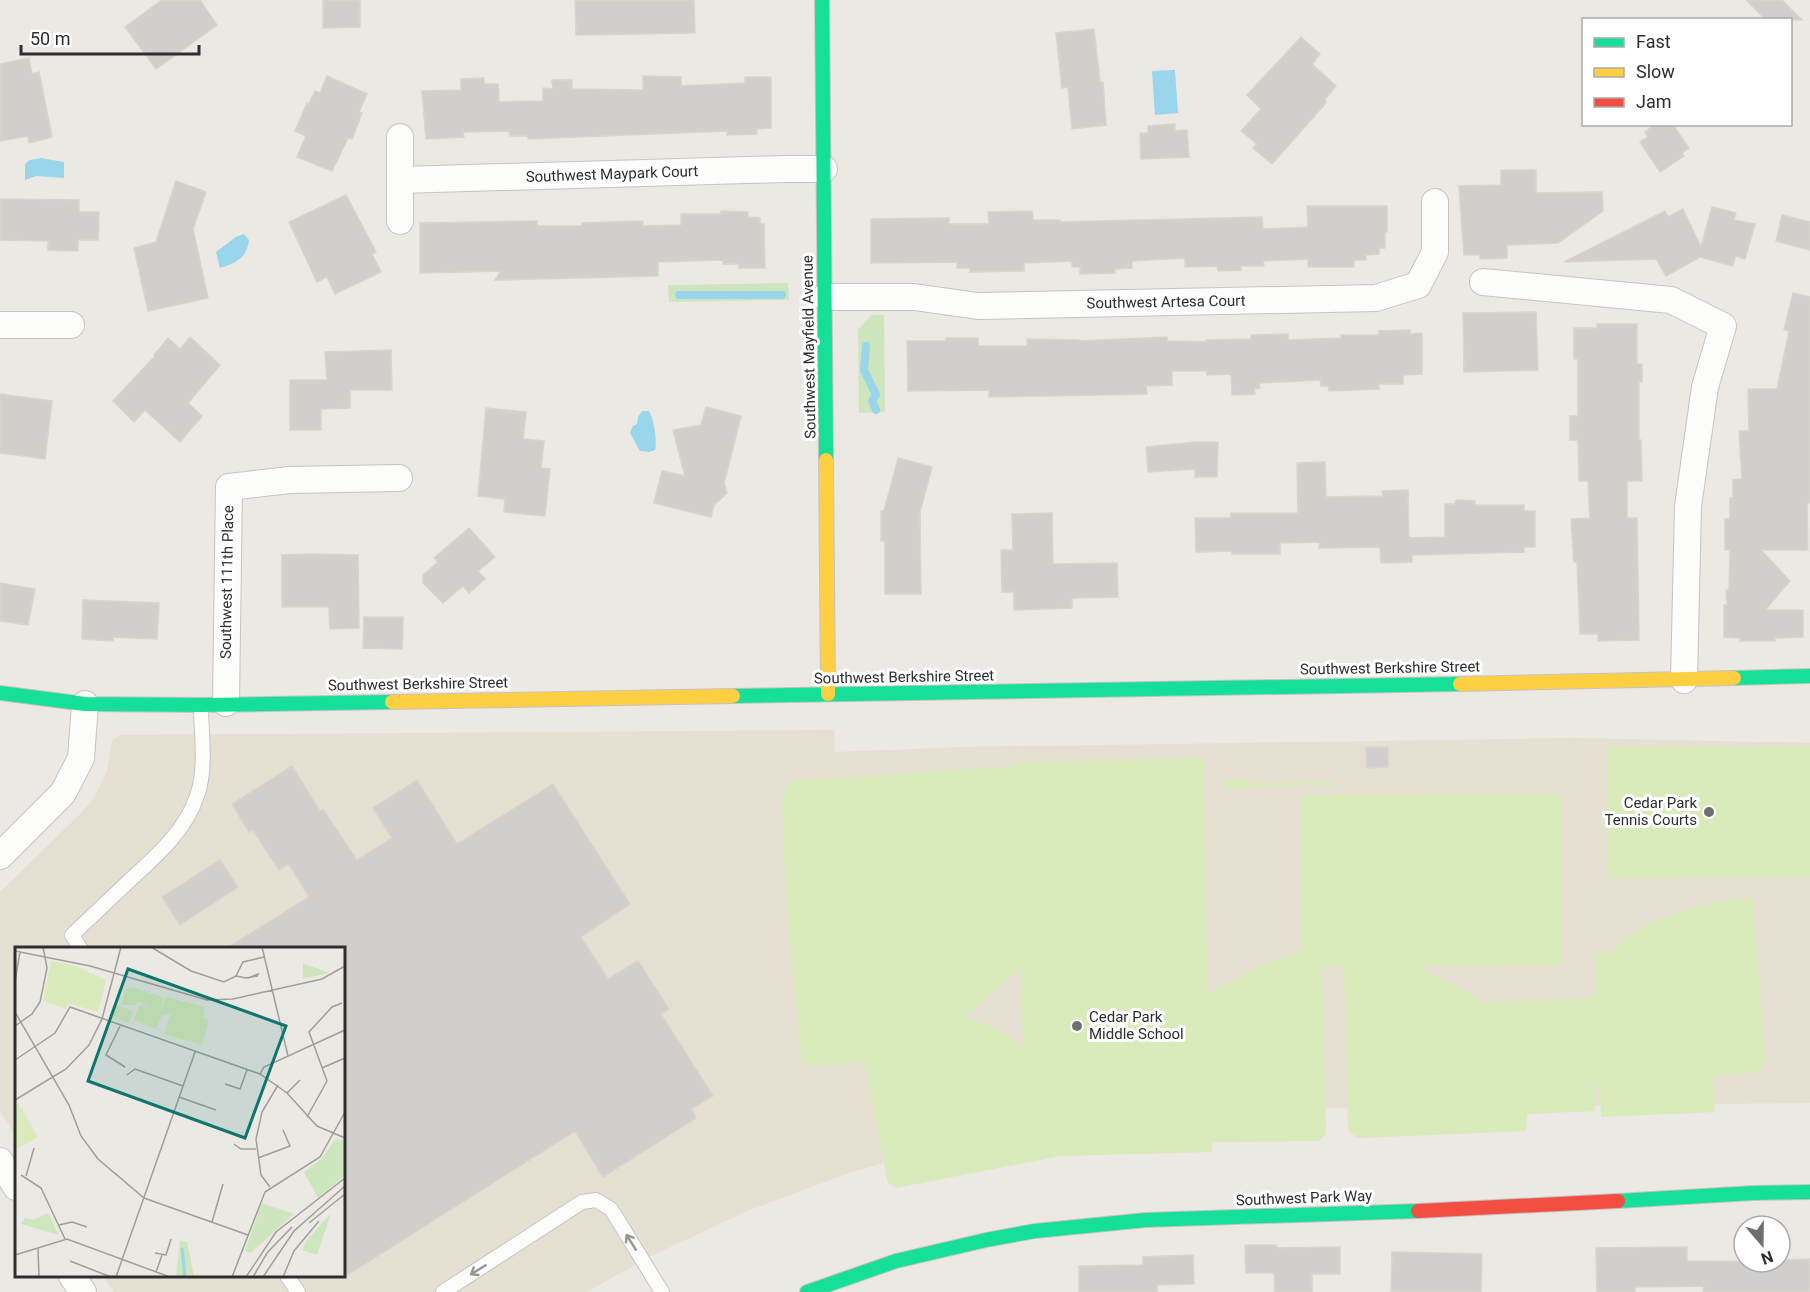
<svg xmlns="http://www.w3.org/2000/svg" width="1810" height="1292" viewBox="0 0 1810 1292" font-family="Roboto,sans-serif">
<rect width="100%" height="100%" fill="#ece8e4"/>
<polygon fill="#e6e0d3" points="834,730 835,752 958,747 1573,738 1810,743 1810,1103 1187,1110 946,1145 849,1173 747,1211 647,1258 587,1292 114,1292 103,1276 344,1276 344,948 16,948 16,1137 0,1111 0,892 82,812 93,799 107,771 112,741 120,735"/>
<g fill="#cee6be">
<polygon points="788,283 789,300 669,302 668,285"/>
<polygon points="871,315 884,315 885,412 859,413 858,330"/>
</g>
<g fill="#d9eabb" fill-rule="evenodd">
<polygon points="1810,746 1810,877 1608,878 1608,747"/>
<path d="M 1203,758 L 1208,994 L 1260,966 L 1301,951 L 1301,795 L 1562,794 L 1562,965 L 1417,966 L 1471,993 L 1480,1002 L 1591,998 L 1596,982 L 1595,953 L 1612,952 C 1639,917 1711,900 1753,898 L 1765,1064 L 1758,1072 L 1713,1076 L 1715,1112 L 1601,1117 L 1600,1086 L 1594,1086 L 1595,1111 L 1527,1114 L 1526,1131 L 1357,1138 L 1348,1130 L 1344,966 L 1322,966 L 1326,1134 L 1319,1141 L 1212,1142 L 1212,1152 L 1061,1156 L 896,1188 L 888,1183 L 864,1062 L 838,1065 L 802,1065 L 786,896 L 781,794 L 791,781 L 1016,766 L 1017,762 ZM 1021,967 L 1023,1048 L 1023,1049 L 999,1029 L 965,1017 Z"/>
<polygon points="1224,780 1249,780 1250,783 1335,782 1335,785 1250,786 1249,789 1224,789"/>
</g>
<g fill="#99d6ec">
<polygon points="1175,70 1178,113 1155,115 1152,71"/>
<polygon points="41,158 64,162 64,178 36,176 25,180 25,164 30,160"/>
<path d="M 244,234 L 249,240 C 247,258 236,263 220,268 L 216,252 L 236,237 Z"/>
<path d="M 642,411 L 649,411 C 653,416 658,443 655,450 L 649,452 L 640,451 L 630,433 L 633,426 L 637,424 L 638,417 Z"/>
</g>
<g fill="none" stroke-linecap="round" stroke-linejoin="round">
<g stroke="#99d6ec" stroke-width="8">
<polyline points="679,295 782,295"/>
<polyline points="866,346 864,370 876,395 872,401 876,410"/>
</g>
</g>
<g fill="#d1cecb" stroke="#d7d4d0" stroke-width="1.5">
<polygon points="162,0 200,0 217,25 156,69 125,27"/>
<polygon points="323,0 360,0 360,27 323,28"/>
<polygon points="575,0 694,0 695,33 576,35"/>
<polygon points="1746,0 1782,0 1802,20 1766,20"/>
<polygon points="1094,29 1100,82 1103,82 1106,125 1072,129 1068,87 1062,88 1056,33"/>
<polygon points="1301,37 1320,54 1312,64 1336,86 1325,99 1326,103 1272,164 1253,148 1257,144 1241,131 1261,109 1247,95"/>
<polygon points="29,58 32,74 39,72 52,137 29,143 28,136 0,141 0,64"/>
<polygon points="327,76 367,94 359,112 362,113 352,139 348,138 332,171 297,157 306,136 295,131 307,103 309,104 315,91 320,93"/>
<polygon points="643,76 681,77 681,86 745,83 745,77 771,77 771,128 756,129 757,134 727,135 727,131 528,139 528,136 510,136 509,131 463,132 464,137 426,139 422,91 461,90 461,79 484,78 484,84 498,84 499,102 543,101 543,88 553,89 552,80 572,80 572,89 643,90"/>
<polygon points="1175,124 1175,131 1187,130 1189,157 1141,159 1140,133 1148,133 1148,126"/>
<polygon points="1655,124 1673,125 1689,148 1682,153 1684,156 1660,172 1640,142 1648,137 1645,132"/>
<polygon points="1501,170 1536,170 1536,193 1602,192 1603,211 1558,243 1507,245 1507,258 1480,259 1480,255 1464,255 1459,186 1501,185"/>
<polygon points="176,181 206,192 193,229 208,298 148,311 134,248 156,242"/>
<polygon points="346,195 376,252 372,254 381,272 335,294 327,277 317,282 289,222"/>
<polygon points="0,199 79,200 79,212 99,212 98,240 78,240 78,251 48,250 48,241 0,240"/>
<polygon points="1307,206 1387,206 1387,232 1385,232 1385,248 1379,248 1379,254 1366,255 1366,260 1354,260 1354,267 1308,267 1308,259 1263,261 1264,266 1241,266 1241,270 1218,271 1217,266 1185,267 1185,258 1132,261 1132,268 1115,269 1115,273 1080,274 1080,267 1072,267 1072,261 1024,263 1024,271 970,272 970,268 957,268 957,262 871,263 871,219 949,218 949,224 989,224 988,212 1032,211 1033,220 1060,220 1060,222 1262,217 1263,229 1308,227"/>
<polygon points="1712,207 1736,213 1734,220 1755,224 1745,259 1735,256 1733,266 1700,257 1666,276 1656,259 1564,262 1665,211 1668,217 1683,209 1701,247"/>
<polygon points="721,211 748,212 748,217 760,218 760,224 764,224 765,268 739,268 739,264 723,264 723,260 658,262 658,276 495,280 501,271 420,273 420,223 537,221 537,226 582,226 582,223 643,221 643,226 681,225 681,214 721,214"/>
<polygon points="1782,215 1810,222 1810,250 1776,241"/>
<polygon points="1793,293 1810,297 1810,503 1807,503 1808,550 1761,550 1790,581 1765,610 1803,610 1803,637 1775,638 1775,641 1740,641 1740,638 1724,637 1724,605 1727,605 1726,590 1729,590 1730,550 1725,550 1725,519 1730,519 1730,498 1733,497 1733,480 1742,479 1739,431 1749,431 1748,389 1777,389 1789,331 1784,330"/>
<polygon points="1536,312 1538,370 1464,372 1463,313"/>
<polygon points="1597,324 1637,324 1637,364 1642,364 1642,382 1639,382 1639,440 1641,440 1642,481 1627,481 1627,518 1637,518 1639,640 1598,641 1598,634 1580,634 1577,562 1574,562 1571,519 1590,518 1588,481 1579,481 1578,440 1570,440 1570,416 1578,416 1578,359 1574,359 1574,328 1597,328"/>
<polygon points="1410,330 1410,334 1422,333 1422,374 1403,375 1403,384 1379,384 1379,389 1329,391 1328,386 1321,386 1320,380 1259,383 1260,388 1254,389 1255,394 1232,395 1231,374 1207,375 1207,371 1172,371 1172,385 1146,386 1147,394 989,397 989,390 908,391 907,341 945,341 946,338 978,338 978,346 1027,346 1027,339 1079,340 1079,341 1167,337 1167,341 1206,342 1206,340 1251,339 1251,335 1288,334 1288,340 1341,338 1341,335 1379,335 1379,331"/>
<polygon points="190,337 220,365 188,403 202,416 180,442 145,410 134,422 113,401 155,356 154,355 168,338 180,349"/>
<polygon points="391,350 392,390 350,390 350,408 321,409 321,430 290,430 290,380 327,380 325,352"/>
<polygon points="0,394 52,401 45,459 0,453"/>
<polygon points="706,407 741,416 724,483 727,493 714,505 711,517 654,503 662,471 685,476 673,430 701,425"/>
<polygon points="486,408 526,412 523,439 544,441 541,468 550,469 545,516 504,512 505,499 478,496"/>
<polygon points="1196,442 1218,442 1217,477 1195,477 1195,469 1148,472 1146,447"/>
<polygon points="898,458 932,467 920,512 921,594 885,594 885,541 881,541 881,511 884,511"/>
<polygon points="1325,462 1326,497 1383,496 1382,491 1408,490 1409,538 1445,537 1445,504 1455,504 1456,500 1475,501 1475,505 1524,505 1524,511 1535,511 1535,547 1524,547 1524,552 1412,555 1412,562 1381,563 1380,547 1319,548 1320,542 1280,543 1280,554 1232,554 1232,551 1196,552 1195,518 1231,518 1231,513 1298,513 1297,463"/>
<polygon points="1052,513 1053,564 1117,563 1118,597 1072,598 1072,608 1014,610 1014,592 1002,592 1001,550 1013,550 1012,514"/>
<polygon points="469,528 495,557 478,571 485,579 469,593 463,586 443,603 423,583 423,575 438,562 434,558"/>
<polygon points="310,554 358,555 359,628 330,629 329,607 282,607 282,555"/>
<polygon points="0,583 35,589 28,625 0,621"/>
<polygon points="83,600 159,603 157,639 113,637 113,641 82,639"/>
<polygon points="364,617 403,617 402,649 363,648"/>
<polygon points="1366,747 1388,747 1388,767 1367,768"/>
<polygon points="292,766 320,811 323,809 357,860 392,838 373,808 417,780 457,844 553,784 630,904 581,937 608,979 638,961 669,1009 661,1014 713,1096 691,1109 696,1118 603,1177 575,1131 344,1277 344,948 227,948 309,897 289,864 279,870 253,830 249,832 232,804"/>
<polygon points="220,860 238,887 180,925 162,897"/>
<polygon points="1245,1245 1276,1245 1277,1248 1340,1247 1340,1274 1312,1274 1312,1292 1275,1292 1274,1273 1246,1273"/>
<polygon points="1687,1247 1687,1261 1780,1262 1780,1260 1810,1259 1810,1292 1703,1292 1704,1286 1635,1287 1635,1292 1597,1292 1596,1248"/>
<polygon points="1392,1252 1482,1254 1481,1292 1391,1291"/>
<polygon points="1193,1255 1194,1284 1157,1285 1157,1292 1079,1292 1079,1266 1143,1265 1143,1257"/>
</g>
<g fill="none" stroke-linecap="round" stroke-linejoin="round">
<g stroke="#c5c4c5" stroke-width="16">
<g id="lane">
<path d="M 80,948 L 72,935 C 91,917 110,899 129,881 C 155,857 185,832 197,796 C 207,768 201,734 201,705"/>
<polyline points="287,1276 298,1292"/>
<polyline points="443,1292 582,1202 596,1200 611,1209 662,1292"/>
</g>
</g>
<g stroke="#c5c4c5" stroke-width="28">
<g id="street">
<polyline points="400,180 785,169 824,169"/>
<polyline points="400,221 400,137"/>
<polyline points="1483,282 1671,300 1723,326 1705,387 1688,506 1684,680"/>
<polyline points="825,297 914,297 978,306 1376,298 1418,285 1435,252 1435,202"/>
<polyline points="0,325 71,325"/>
<polyline points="226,703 229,487 289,480 399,478"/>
<polyline points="0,856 63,793 81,758 85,704"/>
<polyline points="0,1161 16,1187"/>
<polyline points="72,1276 83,1292"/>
</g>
</g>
<g stroke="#c5c4c5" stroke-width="16">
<g id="fast">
<polyline points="822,0 826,460"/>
<polyline points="1734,678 1810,676"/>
<polyline points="0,693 85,704 201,705 392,702"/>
<polyline points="733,696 1460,684"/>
<polyline points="1618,1201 1753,1193 1810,1192"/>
<polyline points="807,1292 896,1261 986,1240 1035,1231 1146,1220 1418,1211"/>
</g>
</g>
<g stroke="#c5c4c5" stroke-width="16">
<g id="slow">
<polyline points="826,460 828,694"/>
<polyline points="1460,684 1734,678"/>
<polyline points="392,702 733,696"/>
</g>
</g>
<g stroke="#c5c4c5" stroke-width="16">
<polyline id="jam" points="1418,1211 1618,1201"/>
</g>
<use href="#lane" stroke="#fcfcfb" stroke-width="14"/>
<use href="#street" stroke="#fcfcfb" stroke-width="26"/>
<use href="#fast" stroke="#16e098" stroke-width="14"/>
<use href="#slow" stroke="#ffcf43" stroke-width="14"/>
<use href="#jam" stroke="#f24e42" stroke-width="14"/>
</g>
<defs><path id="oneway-shaft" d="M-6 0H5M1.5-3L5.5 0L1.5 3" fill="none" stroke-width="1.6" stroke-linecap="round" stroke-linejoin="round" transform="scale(1.5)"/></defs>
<g stroke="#959594">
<use href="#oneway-shaft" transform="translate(631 1242) rotate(-122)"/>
<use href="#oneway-shaft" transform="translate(478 1270) rotate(148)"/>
</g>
<g fill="#706f6e" stroke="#fff" stroke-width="2">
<circle cx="1709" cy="812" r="6"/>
<circle cx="1077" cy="1026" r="6"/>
</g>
<g text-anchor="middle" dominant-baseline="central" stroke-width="6" stroke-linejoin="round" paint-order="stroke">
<g font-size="15" fill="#2e2e2e" stroke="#fff">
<text transform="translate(612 174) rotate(-2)">Southwest Maypark Court</text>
<text transform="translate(1166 302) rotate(-1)">Southwest Artesa Court</text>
<text transform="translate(809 347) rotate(-91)">Southwest Mayfield Avenue</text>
<text transform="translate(227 582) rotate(-89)">Southwest 111th Place</text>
<text transform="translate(1390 668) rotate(-1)">Southwest Berkshire Street</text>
<text transform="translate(904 677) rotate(-1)">Southwest Berkshire Street</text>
<text transform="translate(418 684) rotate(-1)">Southwest Berkshire Street</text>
<text transform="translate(1304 1198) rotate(-2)">Southwest Park Way</text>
</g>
<g font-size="15" fill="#2e2e2e" stroke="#fff" text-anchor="end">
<text x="1697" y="803">Cedar Park<tspan x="1697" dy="17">Tennis Courts</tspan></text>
<text x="1089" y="1017" text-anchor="start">Cedar Park<tspan x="1089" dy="17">Middle School</tspan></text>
</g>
</g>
<g transform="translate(15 947)">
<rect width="330" height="330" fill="#ece8e4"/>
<path d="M 288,16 L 314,26 L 288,32 ZM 321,192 L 330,194 L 330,228 L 303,251 L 289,225 L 305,213 ZM 247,256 L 279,267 L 236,306 L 230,304 ZM 33,266 L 44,288 L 6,277 L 10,271 L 19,273 ZM 316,266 L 302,308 L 287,303 L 291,294 ZM 165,293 L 172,295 L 179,330 L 161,329 Z" fill="#cee6be"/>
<path d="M 36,14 L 61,19 L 91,33 L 83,65 L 53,56 L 51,62 L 28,54 ZM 116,40 L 148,50 L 145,65 L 151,50 L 190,60 L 188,71 L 194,73 L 187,98 L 149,87 L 156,67 L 147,68 L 141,82 L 148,84 L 148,85 L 119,73 L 125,58 L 136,61 L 123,54 L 121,58 L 106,58 L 110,43 ZM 99,57 L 118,64 L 114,76 L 94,69 ZM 3,156 L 23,190 L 0,203 L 0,157 Z" fill="#d9eabb"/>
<path fill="none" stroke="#99d6ec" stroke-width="3" d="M 167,301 L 170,330"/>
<path fill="none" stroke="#a09e9b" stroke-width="1.5" d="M 136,0 L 176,24 L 209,35 L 221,29 L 228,15 L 249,10M 247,0 L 273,109M 0,4 L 75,19 L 192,53 L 218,52 L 307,32 L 330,19M 221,29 L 231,31 L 242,29 L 243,27 L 233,31M 0,34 L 5,5M 0,65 L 54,158 L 66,189 L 83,212 L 129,251 L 233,288M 0,79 L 17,67 L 25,55 L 32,21 L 28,0M 105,79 L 91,108 L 110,120M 0,113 L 40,86 L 55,60 L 245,127 L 272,146 L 302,179 L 330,191M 307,121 L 330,111M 245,127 L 249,120 L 330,83M 112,128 L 120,122 L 168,139M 210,137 L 225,142 L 232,123M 272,146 L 285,133M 164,150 L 201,163M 0,153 L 51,122 L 74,98 L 87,72 L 106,0M 292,170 L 312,134 L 294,85 L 317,60 L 327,56M 219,197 L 226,202 L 241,202M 243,211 L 275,199 L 268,183M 6,228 L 26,241 L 50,292M 11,229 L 19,201M 255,240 L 246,228 L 241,192 L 247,165 L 263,138M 197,275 L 208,237M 294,276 L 330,247M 44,278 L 57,275 L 72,280M 23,301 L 24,330M 140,306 L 151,308 L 156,292M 0,308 L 52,292 L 155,330M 55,314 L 96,330M 141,325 L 147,308M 101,330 L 180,105M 217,330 L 250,245 L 305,210 L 330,165M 231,330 L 261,285 L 330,231M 238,330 L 252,306 L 277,280M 248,330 L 279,284 L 330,239M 268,330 L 279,304 L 304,274"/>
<path fill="#0f766e" fill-opacity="0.15" stroke="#0f766e" stroke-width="3" d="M 113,22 L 271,79 L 230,191 L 73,134 Z"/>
<rect width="330" height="330" fill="none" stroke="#2e2e2e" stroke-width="3"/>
</g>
<rect x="1582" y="18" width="210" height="108" fill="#ffffff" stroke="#ababab" stroke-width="1.5"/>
<rect x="1594" y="38" width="30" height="9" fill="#16e098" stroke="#ababab" stroke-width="1.5"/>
<text x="1636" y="48" font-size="18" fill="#2e2e2e">Fast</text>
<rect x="1594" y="68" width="30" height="9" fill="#ffcf43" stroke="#ababab" stroke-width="1.5"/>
<text x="1636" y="78" font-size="18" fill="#2e2e2e">Slow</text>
<rect x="1594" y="98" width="30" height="9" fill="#f24e42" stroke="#ababab" stroke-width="1.5"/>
<text x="1636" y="108" font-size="18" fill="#2e2e2e">Jam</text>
<g transform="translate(1762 1244) rotate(160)"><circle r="28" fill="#ffffff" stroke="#ababab" stroke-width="1.5"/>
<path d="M0-4.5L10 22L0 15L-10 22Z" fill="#706f6e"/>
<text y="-9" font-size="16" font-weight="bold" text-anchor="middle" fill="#2e2e2e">N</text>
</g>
<path d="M21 45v9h178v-9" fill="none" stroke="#2e2e2e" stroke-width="3"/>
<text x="30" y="45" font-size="18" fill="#2e2e2e" stroke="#ffffff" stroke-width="4.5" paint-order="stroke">50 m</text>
</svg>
